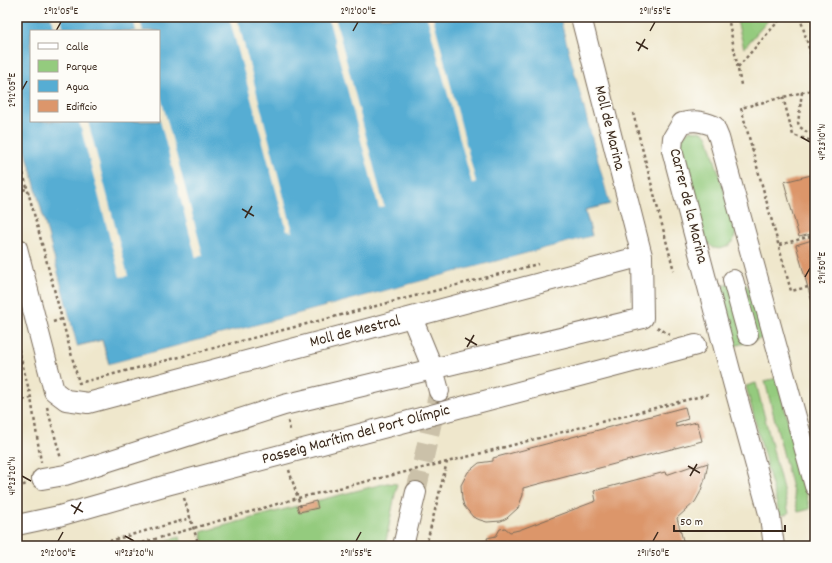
<svg xmlns="http://www.w3.org/2000/svg" width="832" height="563" viewBox="0 0 832 563" font-family="Dekko,sans-serif">
<rect width="100%" height="100%" fill="#fdfcf7"/>
<filter id="ink" filterUnits="userSpaceOnUse"><feTurbulence type="fractalNoise" baseFrequency=".025" numOctaves="2"/><feDisplacementMap in="SourceGraphic" scale="8" xChannelSelector="R" yChannelSelector="G"/><feConvolveMatrix kernelMatrix="1 2 1 2 8 2 1 2 1" color-interpolation-filters="sRGB"/></filter>
<filter id="wash" filterUnits="userSpaceOnUse"><feTurbulence type="fractalNoise" baseFrequency=".012" numOctaves="4" result="noise"/><feDisplacementMap in="SourceGraphic" scale="16" xChannelSelector="R" yChannelSelector="G"/><feGaussianBlur stdDeviation="0.9" result="paint"/><feColorMatrix in="noise" values="0 0 0 0 0 0 0 0 0 0 0 0 0 0 0 0 0 1.4 0 .05"/><feComposite in="paint" operator="in"/></filter>
<g filter="url(#wash)">
<rect width="100%" height="100%" fill="#efe7cc"/>
<g fill="#94cb7e" stroke="#687a4e">
<polygon points="736,17 771,17 744,48"/>
<path d="M 690,130 L 704,132 L 708,137 L 736,232 L 733,242 C 722,252 711,251 705,238 L 680,147 L 682,137 Z"/>
<path d="M 739,280 C 756,286 759,322 763,338 L 734,346 C 730,334 715,299 722,288 C 726,283 734,282 739,280 Z"/>
<polygon points="777,378 810,509 798,512 765,381"/>
<polygon points="756,383 789,513 780,516 746,386"/>
<polygon points="387,483 397,484 385,546 205,546 201,532 297,506 299,512 317,508 316,501"/>
<polygon points="180,537 182,546 146,546"/>
</g>
<path fill="#56add3" stroke="#486c78" fill-rule="evenodd" d="M 17,17 L 560,17 L 610,204 L 585,210 L 592,236 L 109,364 L 102,340 L 77,346 L 17,117 ZM 31,31 L 159,31 L 159,121 L 31,121 Z"/>
<g fill="#efe7cc">
<polygon points="51,17 61,17 64,31 55,31"/>
<polygon points="133,17 139,17 143,31 136,31"/>
<polygon points="229,17 237,17 293,232 287,231"/>
<polygon points="328,17 335,17 384,206 379,208"/>
<polygon points="427,17 433,17 476,182 472,184"/>
<polygon points="560,17 562,17 612,203 610,204"/>
<polygon points="159,90 203,255 196,258 159,117"/>
<polygon points="17,120 77,346 75,346"/>
<polygon points="79,121 88,121 128,276 120,277"/>
<polygon points="592,236 593,238 110,366 109,364"/>
</g>
<g id="blocks">
<g fill="#dc966b">
<polygon points="815,174 815,233 799,237 784,182"/>
<polygon points="815,239 815,313 796,245"/>
<polygon points="685,407 688,419 675,423 676,427 697,422 702,441 523,488 523,495 518,508 507,518 501,521 487,522 480,520 473,517 464,506 462,499 461,485 468,472 479,463 493,461 493,458"/>
<polygon points="708,463 705,479 700,493 695,502 677,518 684,544 674,546 477,546 488,542 487,538 496,536 500,529 505,528 510,532 519,530 596,501 594,491 665,472 666,475 692,466 696,467"/>
<polygon points="316,501 318,508 299,512 297,506"/>
</g>
</g>
</g>
<g filter="url(#ink)">
<use href="#blocks" fill-opacity="0" stroke="#7a6c5b" stroke-width="1"/>
<g fill="none" stroke-linecap="round" stroke-linejoin="round">
<polyline stroke="#cbc1a9" stroke-width="20" stroke-dasharray="20 10" stroke-linecap="butt" points="416,492 439,391"/>
<g stroke="#7a6c5b" stroke-width="22">
<g id="minor">
<polyline points="17,248 54,391 66,400 88,403 642,256 581,17"/>
<polyline points="733,280 748,335"/>
<polyline points="412,318 433,369 439,391"/>
<polyline points="42,479 65,475 284,405 643,318 642,256"/>
<polyline points="17,525 59,516 167,485 696,345"/>
<polyline points="403,546 416,492"/>
<path d="M 774,546 L 770,517 L 733,382 L 672,150 L 673,138 L 682,123 C 695,120 702,121 714,126 L 719,138 L 815,486"/>
</g>
</g>
<g stroke="#7a6c5b" stroke-width="2.5" stroke-dasharray="3 3" stroke-linecap="butt">
<polyline points="728,17 741,85"/>
<polyline points="800,17 815,69"/>
<polyline points="738,67 782,17"/>
<polyline points="802,92 798,123 800,127 808,133 815,132"/>
<polyline points="783,97 793,135 815,142"/>
<polyline points="633,113 674,271"/>
<polyline points="17,150 79,383 538,264"/>
<polyline points="17,191 27,189"/>
<polyline points="779,245 815,235"/>
<polyline points="808,287 791,291 741,108 815,89"/>
<polyline points="53,322 62,319"/>
<polyline points="657,327 670,335"/>
<polyline points="17,343 31,398 41,462"/>
<polyline points="17,401 31,398"/>
<polyline points="47,407 61,459"/>
<polyline points="288,421 290,430"/>
<polyline points="17,469 21,486"/>
<polyline points="289,470 301,508"/>
<polyline points="17,487 27,484"/>
<polyline points="184,498 199,546"/>
<polyline points="92,546 191,518"/>
<polyline points="131,546 298,498 447,462 709,394"/>
<polyline points="426,546 447,462"/>
<polyline points="720,546 722,543"/>
</g>
<use href="#minor" stroke="#fff" stroke-width="20"/>
</g>
</g>
<path fill="none" stroke="#3b2a1e" stroke-width="1.5" d="M 56,31 L 61,22M 353,31 L 358,22M 650,31 L 655,22M 636,42 L 648,49M 638,51 L 645,39M 22,90 L 27,81M 801,137 L 810,142M 242,209 L 254,216M 245,218 L 252,206M 805,277 L 810,268M 465,338 L 477,345M 467,347 L 474,335M 688,466 L 700,473M 22,476 L 31,481M 690,476 L 697,464M 71,505 L 83,512M 74,514 L 81,502M 125,536 L 134,541M 58,541 L 63,532M 356,541 L 361,532M 653,541 L 658,532"/>
<g text-anchor="middle" dominant-baseline="central" stroke-width="3" stroke-linejoin="round" paint-order="stroke">
<g font-size="16" fill="#3b2a1e" stroke="#fdfcf7">
<text transform="translate(609 128) rotate(76)">Moll de Marina</text>
<text transform="translate(688 206) rotate(76)">Carrer de la Marina</text>
<text transform="translate(355 332) rotate(-14)">Moll de Mestral</text>
<text transform="translate(356 435) rotate(-15)">Passeig Marítim del Port Olímpic</text>
</g>
</g>
<rect width="832" height="563" fill="none" stroke="#fdfcf7" stroke-width="44"/>
<rect x="30" y="30" width="130" height="92" fill="#fdfcf7" stroke="#afa8a0"/>
<rect x="38" y="43" width="20" height="6" fill="#ffffff" stroke="#afa8a0"/>
<text x="66" y="50" font-size="12" fill="#3b2a1e">Calle</text>
<rect x="38" y="60" width="20" height="12" fill="#94cb7e" stroke="#afa8a0"/>
<text x="66" y="70" font-size="12" fill="#3b2a1e">Parque</text>
<rect x="38" y="80" width="20" height="12" fill="#56add3" stroke="#afa8a0"/>
<text x="66" y="90" font-size="12" fill="#3b2a1e">Agua</text>
<rect x="38" y="100" width="20" height="12" fill="#dc966b" stroke="#afa8a0"/>
<text x="66" y="110" font-size="12" fill="#3b2a1e">Edificio</text>
<path d="M674 525v6h111v-6" fill="none" stroke="#3b2a1e" stroke-width="2"/>
<text x="680" y="525" font-size="12" fill="#3b2a1e" stroke="#fdfcf7" stroke-width="3" paint-order="stroke">50 m</text>
<rect x="22" y="22" width="788" height="519" fill="none" stroke="#3b2a1e" stroke-width="1.5"/>
<g font-size="10" text-anchor="middle" fill="#3b2a1e">
<text x="61" y="14">2°12'05"E</text>
<text x="358" y="14">2°12'00"E</text>
<text x="655" y="14">2°11'55"E</text>
<text transform="translate(11 90) rotate(-90)" y="4">2°12'05"E</text>
<text transform="translate(821 142) rotate(-90)" y="4">41°23'10"N</text>
<text transform="translate(821 268) rotate(-90)" y="4">2°11'50"E</text>
<text transform="translate(11 476) rotate(-90)" y="4">41°23'20"N</text>
<text x="58" y="556">2°12'00"E</text>
<text x="134" y="556">41°23'20"N</text>
<text x="356" y="556">2°11'55"E</text>
<text x="653" y="556">2°11'50"E</text>
</g>
</svg>
